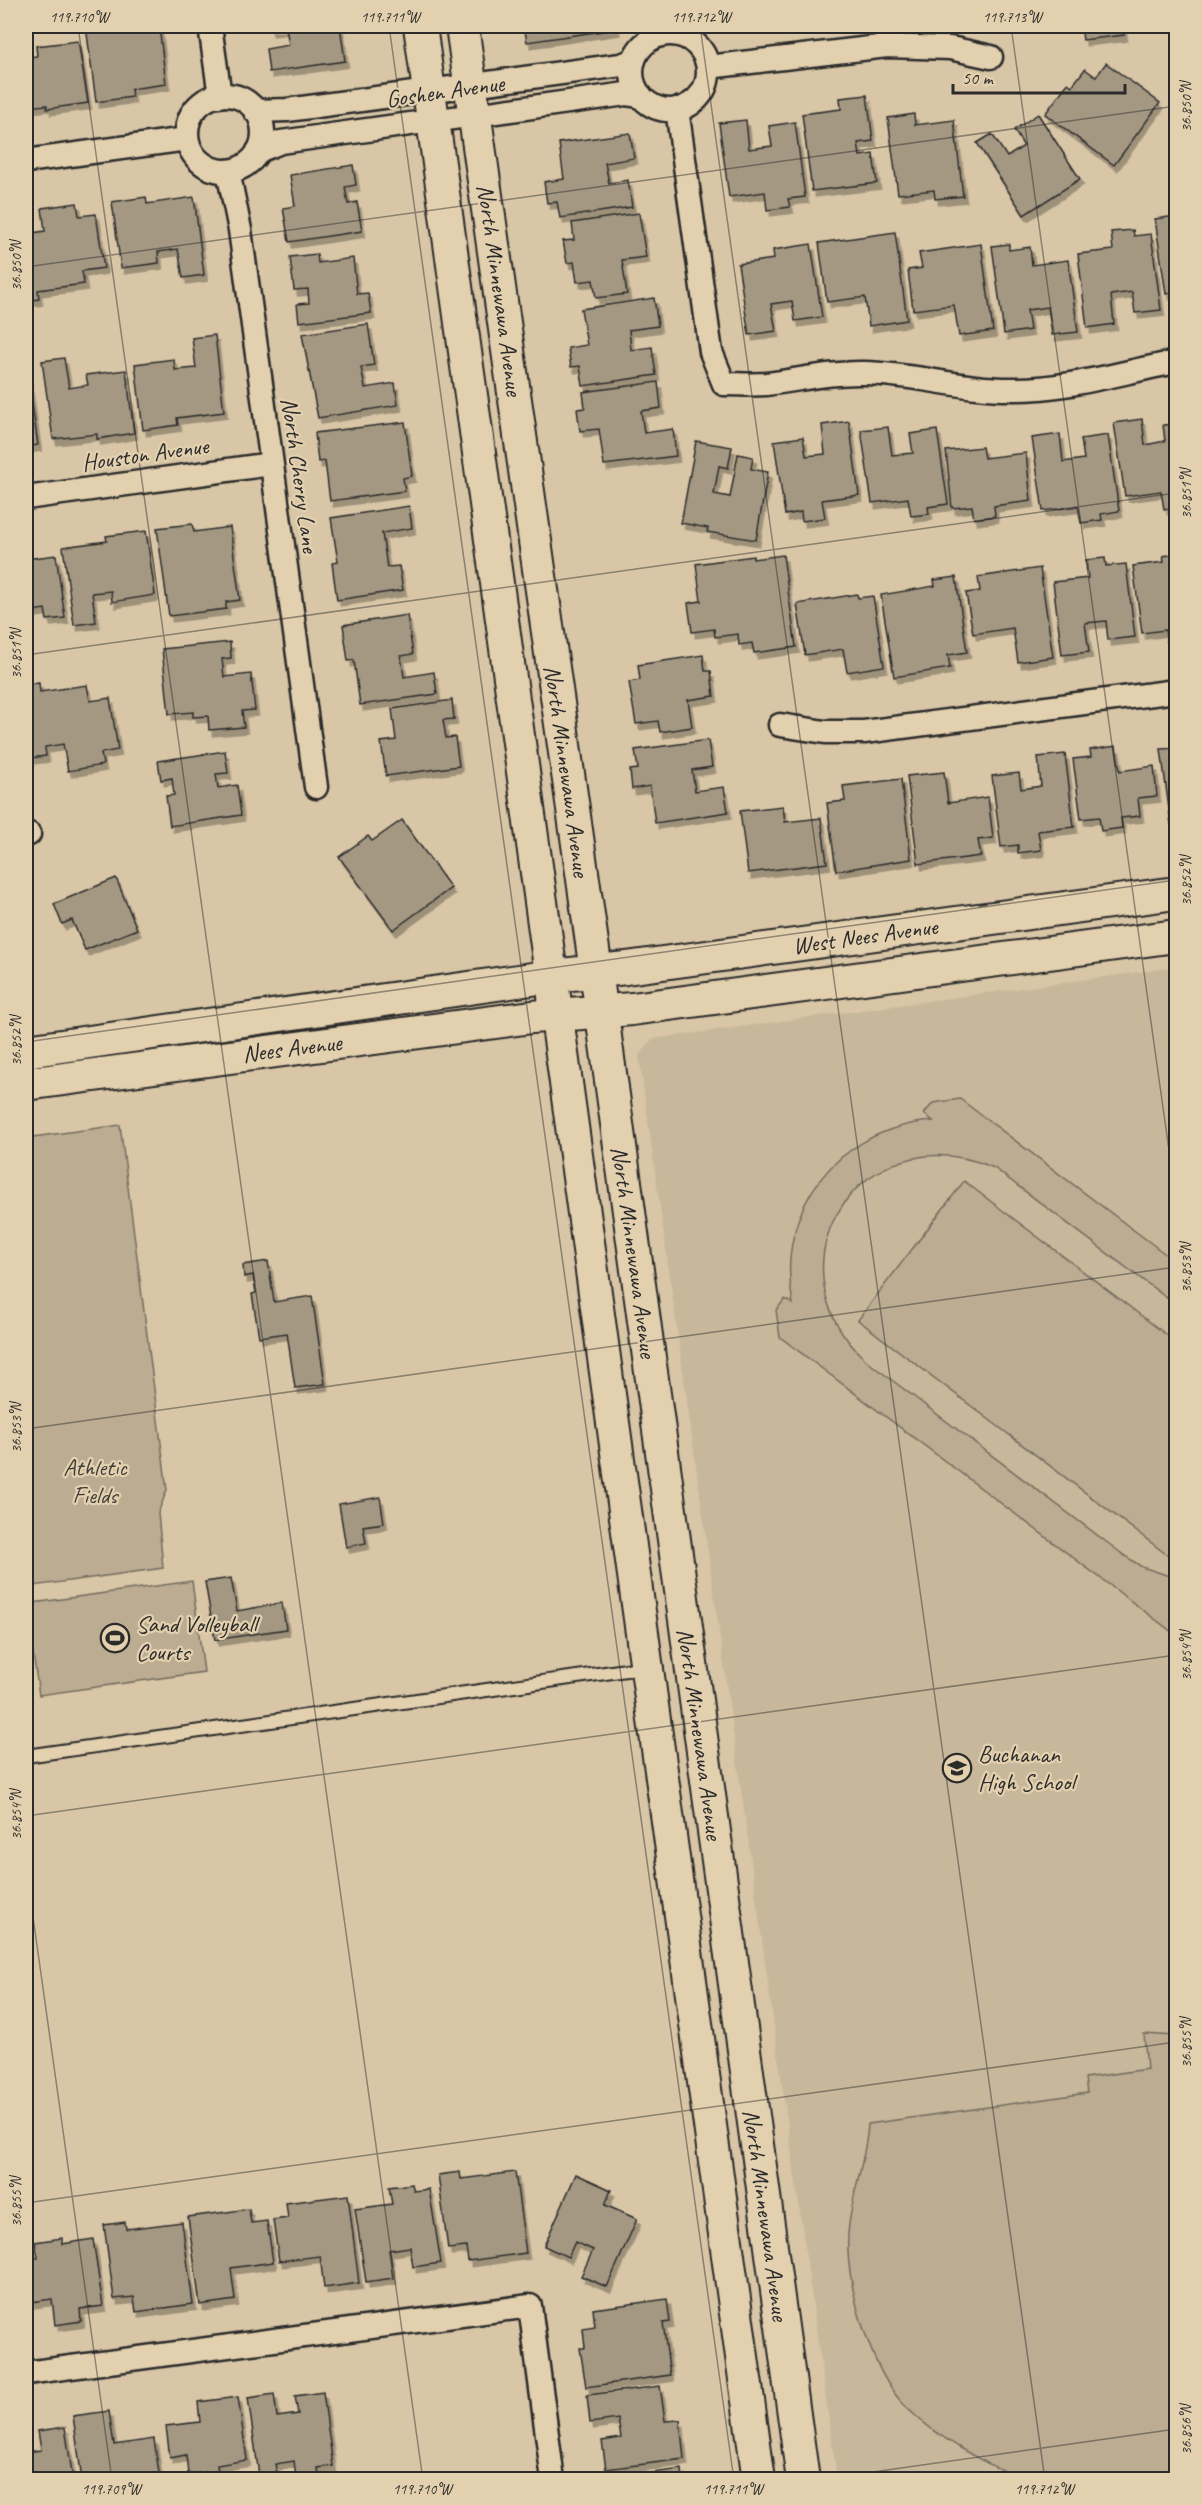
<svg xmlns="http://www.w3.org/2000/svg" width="1202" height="2505" viewBox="0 0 1202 2505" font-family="Caveat,sans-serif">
<defs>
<filter id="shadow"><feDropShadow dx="3.5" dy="6" stdDeviation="0" flood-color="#0004"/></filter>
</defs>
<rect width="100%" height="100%" fill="#d8c6a6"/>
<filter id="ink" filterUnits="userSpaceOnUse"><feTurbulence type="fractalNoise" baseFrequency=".0167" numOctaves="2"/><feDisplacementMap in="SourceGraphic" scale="12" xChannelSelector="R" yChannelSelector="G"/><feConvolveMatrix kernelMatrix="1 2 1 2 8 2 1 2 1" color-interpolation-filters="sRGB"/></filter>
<g filter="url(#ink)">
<polygon fill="#c8b89b" points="1176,967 1176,2479 837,2479 639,1056 652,1039"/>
<g fill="#bbac92" stroke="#736c5e" stroke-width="1.5">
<path d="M 960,1099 L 1176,1262 L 1176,1305 L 994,1168 C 862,1111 760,1266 868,1362 L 1125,1556 L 1142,1567 L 1176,1578 L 1176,1635 L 780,1337 L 776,1310 L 785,1299 L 793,1304 C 774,1210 837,1128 933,1121 L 924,1114 L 933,1103 Z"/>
<polygon points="120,1125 167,1490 158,1513 163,1568 26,1587 26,1138"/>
<polygon points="964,1181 1176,1342 1176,1549 1170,1557 858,1320"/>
<polygon points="192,1581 204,1672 39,1695 26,1604"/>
<path d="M 1144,2034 L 1176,2036 L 1176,2475 L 1163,2480 C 1132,2480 1100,2480 1068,2480 C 1055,2480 1040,2482 1027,2479 C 990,2469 934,2435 907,2408 C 871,2373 845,2284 848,2235 C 850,2197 866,2161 868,2124 L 1087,2093 L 1085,2078 L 1147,2069 Z"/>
</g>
<g fill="#a49882" stroke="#2b2b2b" stroke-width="1.5" filter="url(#shadow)">
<polygon points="86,26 159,26 166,84 131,89 132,97 96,102"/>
<polygon points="269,26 340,26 345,61 269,72 266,49 289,45 286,28 270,30"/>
<polygon points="524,26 616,26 616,29 527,42"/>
<polygon points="1081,26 1123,26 1124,35 1083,40"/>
<polygon points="78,41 88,103 47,109 47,105 26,107 26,57 37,56 36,46"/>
<polygon points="1106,63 1160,103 1114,165 1045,114 1068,83 1072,86 1085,69 1096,77"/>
<polygon points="867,95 873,141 858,143 860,156 873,154 877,183 812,191 802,114 841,109 840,98"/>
<polygon points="914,114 915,125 954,120 963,196 935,199 934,190 898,194 888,118"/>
<polygon points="1038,114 1080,179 1024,215 977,143 992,134 1007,157 1024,146 1014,130"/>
<polygon points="746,120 749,149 772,146 769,126 795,122 805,197 788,199 790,207 767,210 765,192 729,197 719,123"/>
<polygon points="630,133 634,158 605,163 609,183 628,180 632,207 560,218 557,202 547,203 544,182 564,179 559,143"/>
<polygon points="353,165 356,185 345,187 348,204 357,202 362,231 289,242 283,208 295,206 290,175"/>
<polygon points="146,197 147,204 194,197 204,275 183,278 178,249 158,252 159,263 121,268 112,202"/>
<polygon points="77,203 79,216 96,214 104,268 82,271 84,284 38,290 39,299 26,301 26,234 45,231 42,208"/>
<polygon points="639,213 646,257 622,260 627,294 596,298 593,280 577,282 574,262 567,263 563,241 574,240 572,223"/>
<polygon points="1176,216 1176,292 1166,294 1155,219"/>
<polygon points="1133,230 1134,236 1151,234 1161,310 1135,313 1132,292 1111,295 1114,324 1087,328 1078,254 1113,250 1111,232"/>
<polygon points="895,232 907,320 869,326 865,297 827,302 819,243"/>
<polygon points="811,244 822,317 795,321 792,301 771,304 776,331 749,335 738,264 774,259 773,250"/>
<polygon points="981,244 993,331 959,336 954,305 913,310 908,270 922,268 919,253"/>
<polygon points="1009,244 1009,250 1030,247 1032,265 1068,260 1078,332 1052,335 1048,307 1027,310 1030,330 1004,334 992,246"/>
<polygon points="317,254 318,263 353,258 357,294 368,293 371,313 299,322 297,304 309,303 308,289 294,290 290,257"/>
<polygon points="654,298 658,326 629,330 631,350 652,347 656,375 583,386 580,366 571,367 568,348 587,345 581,309"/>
<polygon points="368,324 374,365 361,367 365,388 395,383 398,405 318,418 302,334"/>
<polygon points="215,335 224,412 177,418 178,425 143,430 135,364 174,359 175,370 196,368 192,338"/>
<polygon points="64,358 69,388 88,385 86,375 126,370 134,433 97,439 97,434 53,439 42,361"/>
<polygon points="26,363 38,445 26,447"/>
<polygon points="658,382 661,408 641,411 644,433 673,429 676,456 604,465 599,429 580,431 577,409 585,408 583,392"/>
<polygon points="1142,419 1145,445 1165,441 1163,425 1176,424 1176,507 1164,509 1161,491 1125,496 1114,423"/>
<polygon points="849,421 859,495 822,500 825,518 802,521 801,512 785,515 774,441 803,437 806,456 825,454 822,425"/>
<polygon points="405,422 412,476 403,478 405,491 330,501 325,461 318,462 315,433"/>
<polygon points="888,427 892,455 913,453 910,434 937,430 948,504 928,507 929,514 911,516 908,498 872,503 861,430"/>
<polygon points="1060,434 1063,462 1084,459 1081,439 1108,435 1119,511 1101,514 1102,520 1081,523 1078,506 1043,511 1032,438"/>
<polygon points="696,441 732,447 728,468 719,466 714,494 730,497 738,454 753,457 751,469 768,472 756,540 707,532 708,528 681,523"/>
<polygon points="982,447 984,458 1026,453 1031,501 994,506 995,516 974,519 972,506 952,508 946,451"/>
<polygon points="409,506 412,528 382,533 387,567 399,566 403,590 337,600 332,563 338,562 331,518"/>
<polygon points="192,524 194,532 230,527 240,600 226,602 226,609 169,616 157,528"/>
<polygon points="146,531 155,595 112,602 111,591 92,593 96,622 74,625 63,547 107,541 106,536"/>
<polygon points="1176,554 1176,641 1167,642 1165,630 1142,633 1133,566 1164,562 1163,556"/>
<polygon points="56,555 65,618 47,620 45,609 26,612 28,621 26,622 26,559"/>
<polygon points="783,555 796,647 754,653 752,643 739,645 738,634 715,637 714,629 692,632 688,603 701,601 696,564 753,556 753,559"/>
<polygon points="1105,558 1106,566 1126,564 1135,637 1108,640 1106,621 1085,623 1089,652 1062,655 1053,582 1088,578 1086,560"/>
<polygon points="1040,568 1053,657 1018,662 1013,628 973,634 966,593 980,591 978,577"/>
<polygon points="956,577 967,652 948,655 950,668 894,677 881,595 935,586 934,580"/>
<polygon points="857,594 858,598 873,596 884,666 847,672 843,649 805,655 797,604"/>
<polygon points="407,615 413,654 401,656 404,677 434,672 437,694 360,705 354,660 348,661 343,625"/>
<polygon points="230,642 231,658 222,659 224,677 251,674 255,710 242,711 244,727 209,730 208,716 193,717 193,712 169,714 162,649"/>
<polygon points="703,655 705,671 711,671 714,696 688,700 692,727 660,732 658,721 636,724 629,682 640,680 638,665"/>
<polygon points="39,683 40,692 87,685 90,701 110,698 118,750 101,753 103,765 68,771 63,744 45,747 46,756 30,758 26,727 26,684"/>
<polygon points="452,700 454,719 443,720 446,738 455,737 459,766 386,776 381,742 396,740 392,709"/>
<polygon points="708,740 712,767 692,770 695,791 724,787 728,812 655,823 650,786 632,789 630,770 638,769 635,750"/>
<polygon points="1116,746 1120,771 1154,766 1157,796 1138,798 1140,816 1121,818 1122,828 1101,831 1099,817 1081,819 1073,759 1091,757 1090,750"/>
<polygon points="1176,748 1176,823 1171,824 1161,749"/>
<polygon points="225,751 228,773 216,774 218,788 237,785 241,815 170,826 166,796 174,795 172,778 161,780 158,761"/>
<polygon points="1065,754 1074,827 1038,831 1041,850 1018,853 1018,845 1001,847 992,776 1019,773 1021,789 1041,786 1038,757"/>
<polygon points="944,772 948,803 988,797 993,838 978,840 981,856 918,864 907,776"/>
<polygon points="901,779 911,859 836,871 827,803 845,801 843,786"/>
<polygon points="783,806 785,822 821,818 827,863 748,873 740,811"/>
<polygon points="402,820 451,888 393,930 339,857 368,836 372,841"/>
<polygon points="116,878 137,929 85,950 72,920 62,924 54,904"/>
<polygon points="268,1261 274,1302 312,1296 325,1384 295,1388 287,1333 259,1337 252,1294 256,1293 253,1275 244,1277 243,1265"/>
<polygon points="380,1497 384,1523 363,1526 366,1543 346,1547 339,1504"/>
<polygon points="231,1578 237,1611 282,1603 286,1629 215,1640 205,1582"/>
<polygon points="460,2172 461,2179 515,2172 526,2253 468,2261 466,2247 448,2249 438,2175"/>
<polygon points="576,2174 611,2190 605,2205 637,2219 607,2287 581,2276 593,2250 575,2242 568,2257 544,2246"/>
<polygon points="412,2184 414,2191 429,2189 441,2263 413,2267 410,2247 389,2250 393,2278 366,2282 355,2209 392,2204 389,2187"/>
<polygon points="348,2195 359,2283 324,2288 320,2256 279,2261 273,2220 288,2218 286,2203"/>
<polygon points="249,2209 251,2223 267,2221 273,2262 231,2268 235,2300 200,2305 188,2217"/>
<polygon points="125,2222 126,2229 182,2222 193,2304 136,2312 134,2297 114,2299 104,2225"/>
<polygon points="62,2238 62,2244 93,2239 103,2306 80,2309 81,2321 55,2325 52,2299 31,2302 26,2260 38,2258 35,2242"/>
<polygon points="667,2299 670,2322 663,2323 670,2375 586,2387 580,2348 585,2348 583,2329 595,2327 593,2309"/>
<polygon points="660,2386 665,2421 680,2420 684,2459 606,2469 602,2441 621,2438 618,2419 590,2423 587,2395"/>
<polygon points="323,2392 333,2466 318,2468 319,2476 296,2478 294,2461 275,2464 277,2473 259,2475 248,2398 274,2394 277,2417 298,2414 295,2396"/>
<polygon points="238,2397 247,2460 217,2465 218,2471 188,2474 186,2455 170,2458 166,2426 200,2422 198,2402"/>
<polygon points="109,2411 114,2445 154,2439 160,2480 82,2480 73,2416"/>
<polygon points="65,2427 73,2480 26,2480 26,2452 41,2450 38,2431"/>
<polygon points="682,2469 683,2480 607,2480 607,2479"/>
</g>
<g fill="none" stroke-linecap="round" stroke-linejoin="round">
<g stroke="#2b2b2b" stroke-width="16">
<polyline id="lane" points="26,1756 647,1667"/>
</g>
<g stroke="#2b2b2b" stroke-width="27">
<g id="street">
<polyline points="210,26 220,96"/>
<circle cx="670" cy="72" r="38"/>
<polyline points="708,67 887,46 950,48 991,57"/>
<circle cx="225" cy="133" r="38"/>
<path d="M 677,109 L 711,352 L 724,384 C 738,384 752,385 766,384 C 799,380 831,372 865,373 C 916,374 964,390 1015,389 C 1069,389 1123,372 1176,362"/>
<polyline points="255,111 287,110 621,65 634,60"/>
<polyline points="258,151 281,142 626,94 641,96"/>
<polyline points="26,161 187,139"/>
<polyline points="228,171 240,230 316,787"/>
<polyline points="26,498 271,464"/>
<polyline points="780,725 825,732 864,732 1176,691"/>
<polyline points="26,834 29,834"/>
<polyline points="26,2373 530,2306 553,2480"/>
</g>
</g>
<g stroke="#2b2b2b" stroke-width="36">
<g id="secondary">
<polyline points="420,26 759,2480"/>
<polyline points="462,26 596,971 803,2480"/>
<polyline points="26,1051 553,976 626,968 1176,893"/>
<polyline points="26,1084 532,1017 632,1009 1176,936"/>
</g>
</g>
<use href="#lane" stroke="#e3d0ae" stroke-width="12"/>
<use href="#street" stroke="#e3d0ae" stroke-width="22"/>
<use href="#secondary" stroke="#e3d0ae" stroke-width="32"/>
</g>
</g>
<path fill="none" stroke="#2b2b2b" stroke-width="1.5" stroke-opacity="0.45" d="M 78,26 L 423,2480M 389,26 L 734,2480M 700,26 L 1045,2480M 1011,26 L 1176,1200M 26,267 L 1176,106M 26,655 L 1176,493M 26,1042 L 1176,880M 26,1429 L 1176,1267M 26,1816 L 1176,1655M 26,1867 L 112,2480M 26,2203 L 1176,2042M 816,2480 L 1176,2429"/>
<defs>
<g id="stadium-ring" transform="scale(1.5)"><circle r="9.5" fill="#e3d0ae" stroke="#2b2b2b" stroke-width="1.5"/><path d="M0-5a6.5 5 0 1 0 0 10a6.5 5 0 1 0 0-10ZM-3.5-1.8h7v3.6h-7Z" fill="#2b2b2b"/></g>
<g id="school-ring" transform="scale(1.5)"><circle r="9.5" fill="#e3d0ae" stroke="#2b2b2b" stroke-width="1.5"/><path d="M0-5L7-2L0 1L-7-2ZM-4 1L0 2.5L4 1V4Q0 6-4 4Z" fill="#2b2b2b"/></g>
</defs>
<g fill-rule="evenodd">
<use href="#stadium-ring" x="115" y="1638"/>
<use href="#school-ring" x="957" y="1768"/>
</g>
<g text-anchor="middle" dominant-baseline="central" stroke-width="4.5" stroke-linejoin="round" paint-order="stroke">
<g font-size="24" fill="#2b2b2b" stroke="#e3d0ae">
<text transform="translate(445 91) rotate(-8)">Goshen Avenue</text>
<text transform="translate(500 290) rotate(82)">North Minnewawa Avenue</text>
<text transform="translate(145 454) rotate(-8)">Houston Avenue</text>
<text transform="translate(300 475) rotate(82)">North Cherry Lane</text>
<text transform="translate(567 771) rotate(82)">North Minnewawa Avenue</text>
<text transform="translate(865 936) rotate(-8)">West Nees Avenue</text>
<text transform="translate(292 1048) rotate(-7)">Nees Avenue</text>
<text transform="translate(634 1252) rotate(82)">North Minnewawa Avenue</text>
<text transform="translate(700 1734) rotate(82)">North Minnewawa Avenue</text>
<text transform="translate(766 2215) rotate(82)">North Minnewawa Avenue</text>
</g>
<g font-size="24" fill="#413e3a" stroke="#e3d0ae">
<text x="95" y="1467">Athletic<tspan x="95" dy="28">Fields</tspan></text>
</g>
<g font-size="24" fill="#2b2b2b" stroke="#e3d0ae" text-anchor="start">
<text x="136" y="1624">Sand Volleyball<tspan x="136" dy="28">Courts</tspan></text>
<text x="978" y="1754">Buchanan<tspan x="978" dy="28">High School</tspan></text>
</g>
</g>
<rect width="1202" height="2505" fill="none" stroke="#e3d0ae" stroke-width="66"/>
<path d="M953 84v9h172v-9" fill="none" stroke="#2b2b2b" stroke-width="3"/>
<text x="962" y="84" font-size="18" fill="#2b2b2b" stroke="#e3d0ae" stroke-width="4.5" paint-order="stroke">50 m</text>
<rect x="33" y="33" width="1136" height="2439" fill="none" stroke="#2b2b2b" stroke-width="2"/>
<g font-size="15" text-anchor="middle" fill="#2b2b2b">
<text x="79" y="22">119.710°W</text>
<text x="390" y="22">119.711°W</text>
<text x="701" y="22">119.712°W</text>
<text x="1012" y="22">119.713°W</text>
<text transform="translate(1186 107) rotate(-90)" y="5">36.850°N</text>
<text transform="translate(16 266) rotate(-90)" y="5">36.850°N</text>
<text transform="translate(1186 494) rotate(-90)" y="5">36.851°N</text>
<text transform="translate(16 654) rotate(-90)" y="5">36.851°N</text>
<text transform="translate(1186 881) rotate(-90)" y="5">36.852°N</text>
<text transform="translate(16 1041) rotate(-90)" y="5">36.852°N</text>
<text transform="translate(1186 1268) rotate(-90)" y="5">36.853°N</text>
<text transform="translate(16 1428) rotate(-90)" y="5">36.853°N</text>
<text transform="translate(1186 1656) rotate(-90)" y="5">36.854°N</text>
<text transform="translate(16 1815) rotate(-90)" y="5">36.854°N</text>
<text transform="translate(1186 2043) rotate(-90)" y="5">36.855°N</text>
<text transform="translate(16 2202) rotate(-90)" y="5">36.855°N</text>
<text transform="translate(1186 2430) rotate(-90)" y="5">36.856°N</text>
<text x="111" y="2494">119.709°W</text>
<text x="422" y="2494">119.710°W</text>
<text x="733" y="2494">119.711°W</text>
<text x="1044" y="2494">119.712°W</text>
</g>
</svg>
